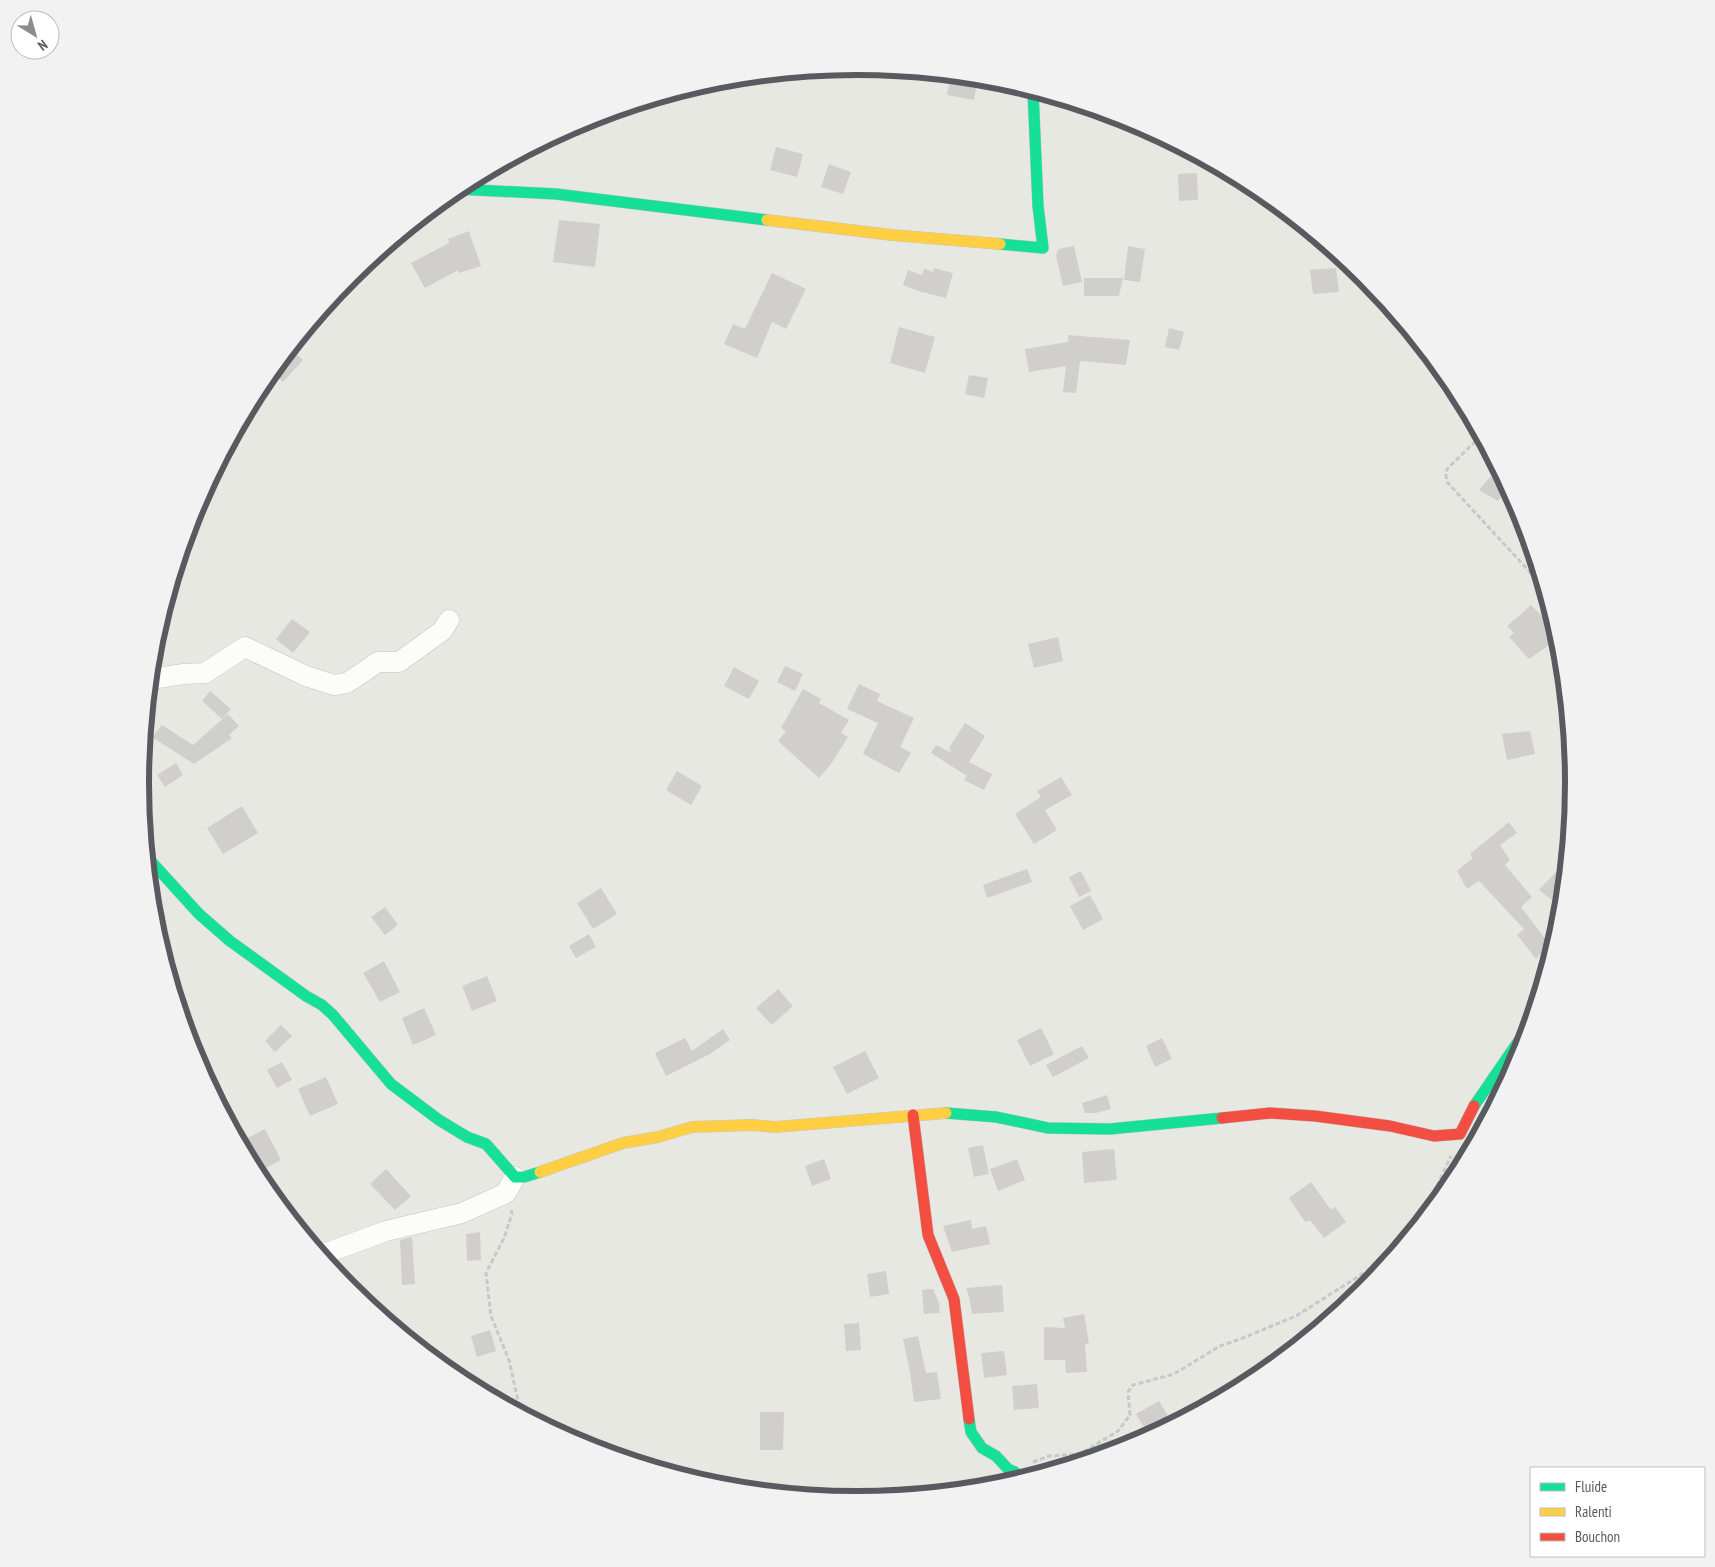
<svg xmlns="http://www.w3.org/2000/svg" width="1715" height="1567" viewBox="0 0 1715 1567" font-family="'PT Sans Narrow',sans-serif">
<rect width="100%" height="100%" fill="#e8e8e2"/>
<g fill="#d0cfcc">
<polygon points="951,75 978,78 974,100 947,95"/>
<polygon points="776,147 803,154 797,177 770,170"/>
<polygon points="829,164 851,172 843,194 821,187"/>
<polygon points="1197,173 1198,200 1179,201 1178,174"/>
<polygon points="559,220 600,224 595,267 553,262"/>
<polygon points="469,231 481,266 459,273 458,270 425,288 411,263 449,243 448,239"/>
<polygon points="1074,246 1082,282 1063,286 1056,256 1058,249"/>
<polygon points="1128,246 1145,249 1140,282 1124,280"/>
<polygon points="934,268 953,273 946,298 918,291 903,285 908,270 922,275 924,269 933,272"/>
<polygon points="1336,268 1339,292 1313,294 1310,270"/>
<polygon points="772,273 806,289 786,329 772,322 757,358 724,344 733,324 745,329"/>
<polygon points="1084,278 1123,278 1119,296 1084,296"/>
<polygon points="899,327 935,337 925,373 890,363"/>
<polygon points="1169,328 1184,332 1179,350 1165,347"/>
<polygon points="1068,335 1130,340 1126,365 1080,361 1076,393 1063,392 1066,366 1029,372 1025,349 1068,342"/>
<polygon points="291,349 303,360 283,382 272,372"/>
<polygon points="969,375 988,378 984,398 965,394"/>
<polygon points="1498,468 1509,488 1498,501 1479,490"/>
<polygon points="1531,605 1544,618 1552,613 1559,638 1529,659 1509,637 1514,633 1507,626"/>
<polygon points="292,619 310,632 293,653 276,639"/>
<polygon points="1058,637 1063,661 1034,668 1028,644"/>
<polygon points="785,666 803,674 795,691 777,682"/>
<polygon points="734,667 759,681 749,699 724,686"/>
<polygon points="859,684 880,694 877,701 914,718 900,747 911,753 899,773 863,754 878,723 847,709"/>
<polygon points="803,689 821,699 819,703 849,720 841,733 848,737 831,764 819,778 778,741 786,731 781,728"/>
<polygon points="210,691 231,709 222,719 202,701"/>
<polygon points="228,714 239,726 229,735 232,738 194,764 152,737 162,725 193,745"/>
<polygon points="965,723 985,736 969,762 992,774 984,790 964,780 967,776 931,753 936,745 950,752 951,750 949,748"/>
<polygon points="1530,731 1535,754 1507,760 1502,734"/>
<polygon points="176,763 183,775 165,787 157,775"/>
<polygon points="677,771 702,786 691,805 666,790"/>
<polygon points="1061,777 1072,795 1045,810 1057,830 1034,844 1015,814 1041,797 1037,791"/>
<polygon points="242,806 258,833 223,854 207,828"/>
<polygon points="1509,822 1517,833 1500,845 1510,860 1505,865 1532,897 1521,907 1549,944 1536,959 1517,935 1524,929 1479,881 1467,889 1457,871 1473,858 1470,854"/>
<polygon points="1027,869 1032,882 987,898 983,885"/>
<polygon points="1558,870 1566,877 1562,908 1539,890"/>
<polygon points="1081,871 1091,891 1079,897 1069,877"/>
<polygon points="601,888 617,914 593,929 577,903"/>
<polygon points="1090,895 1103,919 1083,930 1070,906"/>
<polygon points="385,907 398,925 385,935 371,917"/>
<polygon points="589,934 596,947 576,958 569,946"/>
<polygon points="384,961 400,992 380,1002 363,973"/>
<polygon points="487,976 497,1001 472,1011 462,986"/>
<polygon points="778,989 793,1006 772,1025 756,1008"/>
<polygon points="424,1008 436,1035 413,1045 402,1018"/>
<polygon points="281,1025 292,1036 275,1052 265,1041"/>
<polygon points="1041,1028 1054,1054 1030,1066 1017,1040"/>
<polygon points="723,1029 730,1040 710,1054 666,1076 655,1053 685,1038 692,1051"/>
<polygon points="1162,1038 1172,1059 1155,1067 1146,1046"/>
<polygon points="1082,1046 1089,1058 1053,1077 1046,1065"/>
<polygon points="865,1051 879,1078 847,1094 833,1067"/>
<polygon points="282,1062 292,1080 277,1088 267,1070"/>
<polygon points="326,1077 338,1104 310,1116 298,1089"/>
<polygon points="1107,1095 1111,1109 1096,1113 1085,1113 1082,1103"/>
<polygon points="265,1129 281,1160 256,1173 240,1142"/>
<polygon points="983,1145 989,1174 974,1177 968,1148"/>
<polygon points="1114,1149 1117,1180 1084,1183 1082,1152"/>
<polygon points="824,1159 831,1179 812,1186 805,1166"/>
<polygon points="1017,1159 1025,1180 998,1191 990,1169"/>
<polygon points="386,1169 411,1196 395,1210 370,1184"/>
<polygon points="1311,1182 1331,1210 1335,1207 1346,1222 1324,1238 1310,1220 1305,1222 1289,1198"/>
<polygon points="971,1220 972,1229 986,1226 990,1244 952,1252 943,1226"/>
<polygon points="480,1232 481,1260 467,1261 466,1234"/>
<polygon points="412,1237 415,1284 402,1285 400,1240"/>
<polygon points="886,1271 889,1294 870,1297 867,1274"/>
<polygon points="1002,1285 1004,1312 972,1314 969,1297 966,1288"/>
<polygon points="933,1289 939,1303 940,1313 924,1314 922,1290"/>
<polygon points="1084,1314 1089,1343 1085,1344 1087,1372 1066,1373 1065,1360 1044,1360 1044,1327 1065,1328 1063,1318"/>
<polygon points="859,1323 861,1350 846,1351 844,1324"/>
<polygon points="490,1330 496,1351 477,1357 471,1336"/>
<polygon points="918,1336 926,1373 937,1372 941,1399 914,1402 910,1372 903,1339"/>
<polygon points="1004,1351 1007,1375 984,1378 981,1353"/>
<polygon points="1037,1384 1039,1408 1014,1410 1012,1386"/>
<polygon points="1159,1401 1173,1424 1150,1437 1136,1414"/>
<polygon points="760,1412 784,1412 783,1450 760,1450"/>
</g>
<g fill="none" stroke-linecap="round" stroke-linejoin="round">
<g stroke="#c4c4c4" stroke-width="21">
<g id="street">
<polyline points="151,679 184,674 205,673 245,647 306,676 334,685 347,683 378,662 399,662 442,631 449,620"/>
<polyline points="321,1255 386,1231 462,1213 506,1193 515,1177"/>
</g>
</g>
<g stroke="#c7c7c7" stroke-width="12">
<g id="fast">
<polyline points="457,189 556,194 767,220"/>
<polyline points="1000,244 1043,248 1038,206 1033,91"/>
<polyline points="148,858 199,914 230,941 306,996 322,1005 333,1015 391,1084 439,1120 467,1137 486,1144 515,1177 524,1177 540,1172"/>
<polyline points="1474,1106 1531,1023"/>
<polyline points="946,1113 996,1117 1048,1128 1110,1129 1222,1118"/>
<polyline points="969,1419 971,1432 982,1448 996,1456 1008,1469 1015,1472"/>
</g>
</g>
<g stroke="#c7c7c7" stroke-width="12">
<g id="slow">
<polyline points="767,220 892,235 1000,244"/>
<polyline points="540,1172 623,1143 658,1137 692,1127 752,1125 775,1127 946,1113"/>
</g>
</g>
<g stroke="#c7c7c7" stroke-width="12">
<g id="jam">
<polyline points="913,1115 928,1235 954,1299 969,1419"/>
<polyline points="1222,1118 1270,1113 1315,1116 1390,1126 1434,1136 1460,1134 1474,1106"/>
</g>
</g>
<g stroke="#c5cac8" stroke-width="3" stroke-dasharray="5 2.5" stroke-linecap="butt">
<polyline points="1481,436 1447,469 1446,475 1447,482 1540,583"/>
<polyline points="511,1210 512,1214 504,1238 486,1273 491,1316 509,1360 519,1405 524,1415"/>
<polyline points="1033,1462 1049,1456 1080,1454 1118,1431 1130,1415 1128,1392 1133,1385 1174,1374 1220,1346 1243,1338 1296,1316 1367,1271 1404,1234 1428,1205 1451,1156"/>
</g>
<use href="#street" stroke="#fcfcfb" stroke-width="20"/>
<use href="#fast" stroke="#16e098" stroke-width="11"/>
<use href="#slow" stroke="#ffcf43" stroke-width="11"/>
<use href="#jam" stroke="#f24e42" stroke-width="11"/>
</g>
<path d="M0 0H1715V1567H0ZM149 783a708 708 0 1 1 1416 0a708 708 0 1 1-1416 0Z" fill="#f2f2f2" fill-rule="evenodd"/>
<path fill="none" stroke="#585a60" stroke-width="6" d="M149 783a708 708 0 1 1 1416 0a708 708 0 1 1-1416 0Z"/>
<rect x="1530" y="1467" width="175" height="90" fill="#ffffff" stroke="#bcbdbf"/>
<rect x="1540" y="1483" width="25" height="8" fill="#16e098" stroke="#bcbdbf"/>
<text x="1575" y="1492" font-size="15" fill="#585a60">Fluide</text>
<rect x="1540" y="1508" width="25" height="8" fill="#ffcf43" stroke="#bcbdbf"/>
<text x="1575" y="1517" font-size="15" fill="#585a60">Ralenti</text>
<rect x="1540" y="1533" width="25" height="8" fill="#f24e42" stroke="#bcbdbf"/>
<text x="1575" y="1542" font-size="15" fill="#585a60">Bouchon</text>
<g transform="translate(35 35) rotate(143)"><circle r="24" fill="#ffffff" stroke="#bcbdbf"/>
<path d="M0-4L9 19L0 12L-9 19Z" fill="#8a8c8e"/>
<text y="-8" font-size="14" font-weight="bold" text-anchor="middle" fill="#585a60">N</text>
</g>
</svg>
